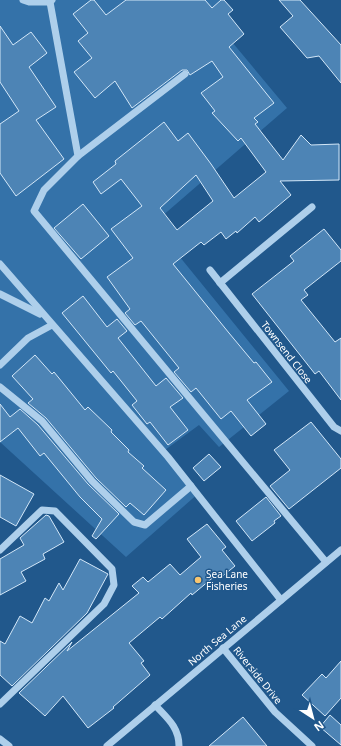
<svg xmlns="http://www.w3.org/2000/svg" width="341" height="746" viewBox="0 0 341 746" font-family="'Noto Sans',sans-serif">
<rect width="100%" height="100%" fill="#21588c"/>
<polygon fill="#3472a9" points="0,0 221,0 207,12 287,108 153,224 289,391 219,447 199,425 165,450 200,492 126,557 0,442"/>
<g fill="#4d84b5" stroke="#d3e7f8" fill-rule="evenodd">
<path d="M 91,0 L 94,0 L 106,15 L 126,0 L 205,0 L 212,8 L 221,0 L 224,0 L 233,10 L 228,14 L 244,34 L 229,47 L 274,103 L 254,118 L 258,122 L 255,124 L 283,160 L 301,135 L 311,145 L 339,144 L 339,180 L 280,181 L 291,195 L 259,222 L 255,217 L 237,233 L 236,231 L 226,239 L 221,232 L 204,245 L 201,242 L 173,264 L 229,333 L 254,363 L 256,362 L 272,382 L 247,400 L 266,424 L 251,436 L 231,411 L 221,419 L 196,388 L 191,392 L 174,372 L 179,368 L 141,321 L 135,325 L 125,313 L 130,309 L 107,277 L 133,258 L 111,229 L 142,206 L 121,179 L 101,194 L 93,182 L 116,164 L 115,161 L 164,122 L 178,141 L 188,133 L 211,164 L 234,198 L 266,172 L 241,138 L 238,141 L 212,113 L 215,111 L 201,93 L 223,77 L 212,61 L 190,75 L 187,70 L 182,70 L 132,108 L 115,81 L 95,98 L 74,72 L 92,58 L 78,41 L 88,33 L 73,14 ZM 196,175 L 213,201 L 177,230 L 160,208 Z"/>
<polygon points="279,0 300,0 341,45 341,83 319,56 307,58 280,27 293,16"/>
<polygon points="0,26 13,45 31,32 47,53 29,67 56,107 36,120 64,159 16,196 0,173 0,124 19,111 0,82"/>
<polygon points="83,204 109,236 81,259 54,228"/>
<polygon points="324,229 341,250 341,261 304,290 308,295 301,300 335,342 341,338 341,400 319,371 315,374 252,294 294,261 290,256"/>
<polygon points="83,296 107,327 117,319 127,331 118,338 156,386 166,378 183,398 170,407 188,430 168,445 150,422 147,424 132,405 137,401 113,371 111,373 62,313"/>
<polygon points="35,355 52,374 54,372 85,410 88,407 112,430 111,432 129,450 128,452 144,466 142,468 166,490 144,515 130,503 126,507 96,478 46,418 28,403 33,399 12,376"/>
<polygon points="0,404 10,417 20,409 38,425 88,484 119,514 96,539 92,536 102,519 80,497 44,453 40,456 18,428 0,442"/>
<polygon points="311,422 341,459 341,468 289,509 270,486 290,470 274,450"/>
<polygon points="209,454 221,467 204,481 193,468"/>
<polygon points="0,475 34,494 16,526 0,517"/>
<polygon points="266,497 281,516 274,521 275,523 252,541 236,521"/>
<polygon points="46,515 49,516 64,542 43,554 45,559 21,572 26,581 0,595 0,559 24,545 20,538"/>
<polygon points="207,524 226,547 222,550 235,566 219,579 216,575 192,595 191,593 162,619 160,617 129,643 144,661 141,663 150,675 113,707 114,708 88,728 63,696 45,716 19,693 72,642 67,651 139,593 132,586 143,577 148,582 170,564 180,575 201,557 187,539"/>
<polygon points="80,559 108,574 87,613 12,686 0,675 0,641 5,644 20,616 32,623 45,598 49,601 59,583 63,590"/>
<polygon points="341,661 341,698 325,716 302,695 322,674 326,678"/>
<polygon points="330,715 341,725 341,745 320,727"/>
<polygon points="243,717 267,746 209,746"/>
</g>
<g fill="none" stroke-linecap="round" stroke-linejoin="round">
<g stroke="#aecfeb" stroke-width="7">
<polyline points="23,0 29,2 50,2 52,0"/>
<polyline points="50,2 78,156 44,190 34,211 326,562"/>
<polyline points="78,156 185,74"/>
<polyline points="0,264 168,457 281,600"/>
<polyline points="210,270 334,427 341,431"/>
<polyline points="220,283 312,207"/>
<polyline points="0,294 40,314"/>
<polyline points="0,365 28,338 52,325"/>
<polyline points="0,387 42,421 92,481 134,522 145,525 191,486"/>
<polyline points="0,550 42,510 55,511 112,569 114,585 104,604 0,704"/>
<polyline points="223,648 275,712 312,746"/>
<path d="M 155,705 C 167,718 179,727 179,746"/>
<polyline points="0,739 9,746"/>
<polyline points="107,746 341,550"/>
</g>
</g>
<circle fill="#f8c56f" stroke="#21588c" stroke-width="1.5" cx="198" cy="580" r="4"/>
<g text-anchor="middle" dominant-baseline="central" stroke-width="3" stroke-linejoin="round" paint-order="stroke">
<g font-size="10" fill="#fff" stroke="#21588c">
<text transform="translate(287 352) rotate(52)">Townsend Close</text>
<text transform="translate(217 640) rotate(-40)">North Sea Lane</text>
<text transform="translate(258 675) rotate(51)">Riverside Drive</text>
</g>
<g font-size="10" fill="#fff" stroke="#21588c" text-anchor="start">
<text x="206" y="574">Sea Lane<tspan x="206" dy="12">Fisheries</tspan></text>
</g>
</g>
<g transform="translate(313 718) rotate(144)" stroke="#21588c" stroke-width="3" paint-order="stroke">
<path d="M0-3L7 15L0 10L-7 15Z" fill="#ffffff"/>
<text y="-6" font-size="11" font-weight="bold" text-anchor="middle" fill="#ffffff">N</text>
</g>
</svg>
